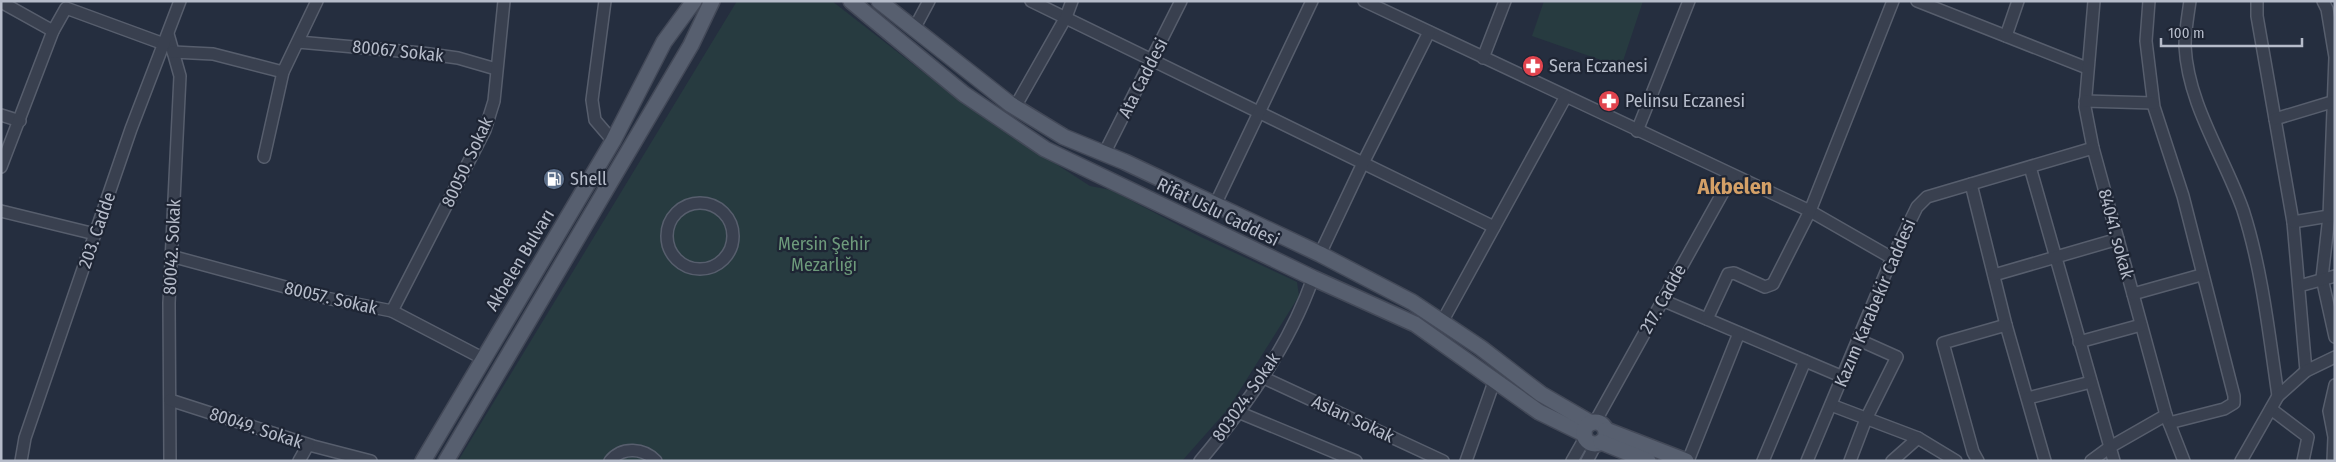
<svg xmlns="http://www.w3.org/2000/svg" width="2336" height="462" viewBox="0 0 2336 462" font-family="'Fira Sans Condensed',sans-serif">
<rect width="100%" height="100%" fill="#252e3f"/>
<g fill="#273b40">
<polygon points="737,1 832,1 968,107 1090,186 1111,190 1199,236 1297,282 1299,296 1228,409 1182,461 458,461"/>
<polygon points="1544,1 1643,1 1621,67 1532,36"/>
</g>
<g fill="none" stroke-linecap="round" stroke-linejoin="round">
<g stroke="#575e6d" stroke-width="14">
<g id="minor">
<polyline points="605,1 592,100 595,120 613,141"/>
<polyline points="1031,1 1494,227"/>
<polyline points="1364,1 1810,211 1892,258"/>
<polyline points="1917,1 2087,68"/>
<polyline points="2094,1 2085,107 2093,148 2166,415 2184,461"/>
<polyline points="2149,1 2146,41 2154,107 2183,196 2234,396 2234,403 2224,409 2169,423"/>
<path d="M 2190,1 C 2188,15 2185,32 2185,46 C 2188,105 2224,156 2243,210 C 2262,269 2269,334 2278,396"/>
<polyline points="2257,1 2257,16 2293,222 2306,371"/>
<polyline points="2323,1 2327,9 2335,57 2329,216 2322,278 2335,337"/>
<polyline points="1,2 53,31"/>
<polyline points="914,29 929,1"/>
<polyline points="168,34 180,76 169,303 170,461"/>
<polyline points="2006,36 2018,1"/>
<polyline points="298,42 422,53 458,58 496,69"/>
<polyline points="173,52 213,54 283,72"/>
<polyline points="1483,58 1505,1"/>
<polyline points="2085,101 2153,103"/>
<polyline points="1015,107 1066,17 1072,1"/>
<polyline points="1,115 20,121"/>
<polyline points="2275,119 2335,101"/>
<polyline points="1637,131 1689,1"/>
<polyline points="1104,154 1181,1"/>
<polyline points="264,157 283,72 317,1"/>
<polyline points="1,167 53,31 66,8 164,44"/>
<polyline points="2030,167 2114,461"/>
<polyline points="1971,184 2006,325 2045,461"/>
<circle cx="700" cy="236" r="33"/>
<polyline points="1215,205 1312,1"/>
<polyline points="1,211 95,234"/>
<polyline points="2293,222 2335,215"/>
<polyline points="1320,254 1363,163 1429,32"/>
<polyline points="171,256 326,298 392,311 484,359"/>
<polyline points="1994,275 2118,239"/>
<polyline points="2299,286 2335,276"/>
<polyline points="2133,294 2201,275"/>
<polyline points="1669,303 1843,377"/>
<polyline points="392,311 485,130 494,101 504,1"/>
<polyline points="1707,319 1728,274 1734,273 1765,287 1773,284 1810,211 1893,1"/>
<polyline points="1442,322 1565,98"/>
<polyline points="2079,342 2141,325"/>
<polyline points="1264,378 1443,461"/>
<polyline points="2028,398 2091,382"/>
<polyline points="170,400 313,446 371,461"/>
<polyline points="1831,405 1918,438 1956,461"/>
<polyline points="2271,409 2308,437 2303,461"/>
<polyline points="1238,412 1356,461"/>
<polyline points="1595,422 1732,176"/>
<polyline points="21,461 25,438 131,129 180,1"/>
<polyline points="299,461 308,445"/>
<path d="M 610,461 C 622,446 644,448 656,461"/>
<path d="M 1200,461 C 1246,406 1289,346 1313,278"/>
<polyline points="1466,461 1495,379"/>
<polyline points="1572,461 1585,438"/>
<polyline points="1587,461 1596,444"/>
<polyline points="1688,461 1739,333"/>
<polyline points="1763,461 1805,361"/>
<polyline points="1807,461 1892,258 1917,207 1927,197 2093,148"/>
<polyline points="1850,461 1866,419 1897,357 1859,340"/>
<polyline points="1892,461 1918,438"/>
<polyline points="1978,461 1973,452 1943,343 2006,325"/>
<polyline points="2091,461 2110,447 2166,415"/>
<polyline points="2241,461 2278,396 2306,371 2335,357"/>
<polyline points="2333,461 2334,437 2329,411 2335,385"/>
</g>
</g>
<g stroke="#434958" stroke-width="18">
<g id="major">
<polyline points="851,1 964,94 1045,149 1313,278 1415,324 1539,412 1584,434"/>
<polyline points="879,1 1010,104 1064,137 1125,162 1320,254 1412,302 1481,348 1541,394 1591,423"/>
<circle cx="1595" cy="433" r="11"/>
<polyline points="1606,430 1686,461"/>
<polyline points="1601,442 1648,461"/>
<polyline points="423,461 613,141 664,42 694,1"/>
<polyline points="446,461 691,45 712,1"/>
</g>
</g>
<use href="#minor" stroke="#39404f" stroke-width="11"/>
<use href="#major" stroke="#575f6f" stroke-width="15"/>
</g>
<defs>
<g id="pharmacy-disc" transform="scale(1.125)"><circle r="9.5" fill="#e0444e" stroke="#1e2534"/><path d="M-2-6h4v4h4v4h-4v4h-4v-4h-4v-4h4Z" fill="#fff"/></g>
<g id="fuel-disc" transform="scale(1.125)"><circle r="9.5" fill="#5c6f8a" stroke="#1e2534"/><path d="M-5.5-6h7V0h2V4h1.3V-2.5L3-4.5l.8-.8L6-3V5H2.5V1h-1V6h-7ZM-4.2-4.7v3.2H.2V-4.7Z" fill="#fff"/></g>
</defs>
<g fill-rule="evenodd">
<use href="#pharmacy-disc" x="1533" y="66"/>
<use href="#pharmacy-disc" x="1609" y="101"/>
<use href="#fuel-disc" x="554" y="179"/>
</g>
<g text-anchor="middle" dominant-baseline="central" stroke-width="4.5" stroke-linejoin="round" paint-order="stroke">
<g font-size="18" fill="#b6bcca" stroke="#1e2534">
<text transform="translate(398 51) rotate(6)">80067 Sokak</text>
<text transform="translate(1143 78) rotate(-63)">Ata Caddesi</text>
<text transform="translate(467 162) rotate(-65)">80050. Sokak</text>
<text transform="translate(1218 212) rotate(26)">Rifat Uslu Caddesi</text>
<text transform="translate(97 230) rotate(-71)">203. Cadde</text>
<text transform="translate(2116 234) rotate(75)">84041. sokak</text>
<text transform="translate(172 247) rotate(-87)">80042. Sokak</text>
<text transform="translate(520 260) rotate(-59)">Akbelen Bulvarı</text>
<text transform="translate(331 298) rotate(13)">80057. Sokak</text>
<text transform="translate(1663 299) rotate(-61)">217. Cadde</text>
<text transform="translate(1875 303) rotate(-67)">Kazım Karabekir Caddesi</text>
<text transform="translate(1246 397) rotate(-55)">803024. Sokak</text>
<text transform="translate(1353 419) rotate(25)">Aslan Sokak</text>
<text transform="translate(256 428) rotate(18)">80049. Sokak</text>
</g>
<g font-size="18" fill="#b6bcca" stroke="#1e2534" text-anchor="start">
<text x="1549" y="66">Sera Eczanesi</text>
<text x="1625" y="101">Pelinsu Eczanesi</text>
<text x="570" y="179">Shell</text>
</g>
<g font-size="18" fill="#6d9a7b" stroke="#1e2534">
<text x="824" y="244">Mersin Şehir<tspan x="824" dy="21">Mezarlığı</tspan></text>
</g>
<g font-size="22" font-weight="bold" fill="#d4a067" stroke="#1e2534">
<text x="1735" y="186">Akbelen</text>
</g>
</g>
<rect width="2336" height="462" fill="none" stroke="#b6bcca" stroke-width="5"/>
<path d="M2161 38v8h141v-8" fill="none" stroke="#b6bcca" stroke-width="2.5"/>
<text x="2168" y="38" font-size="15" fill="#b6bcca" stroke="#1e2534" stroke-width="4" paint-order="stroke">100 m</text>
</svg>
